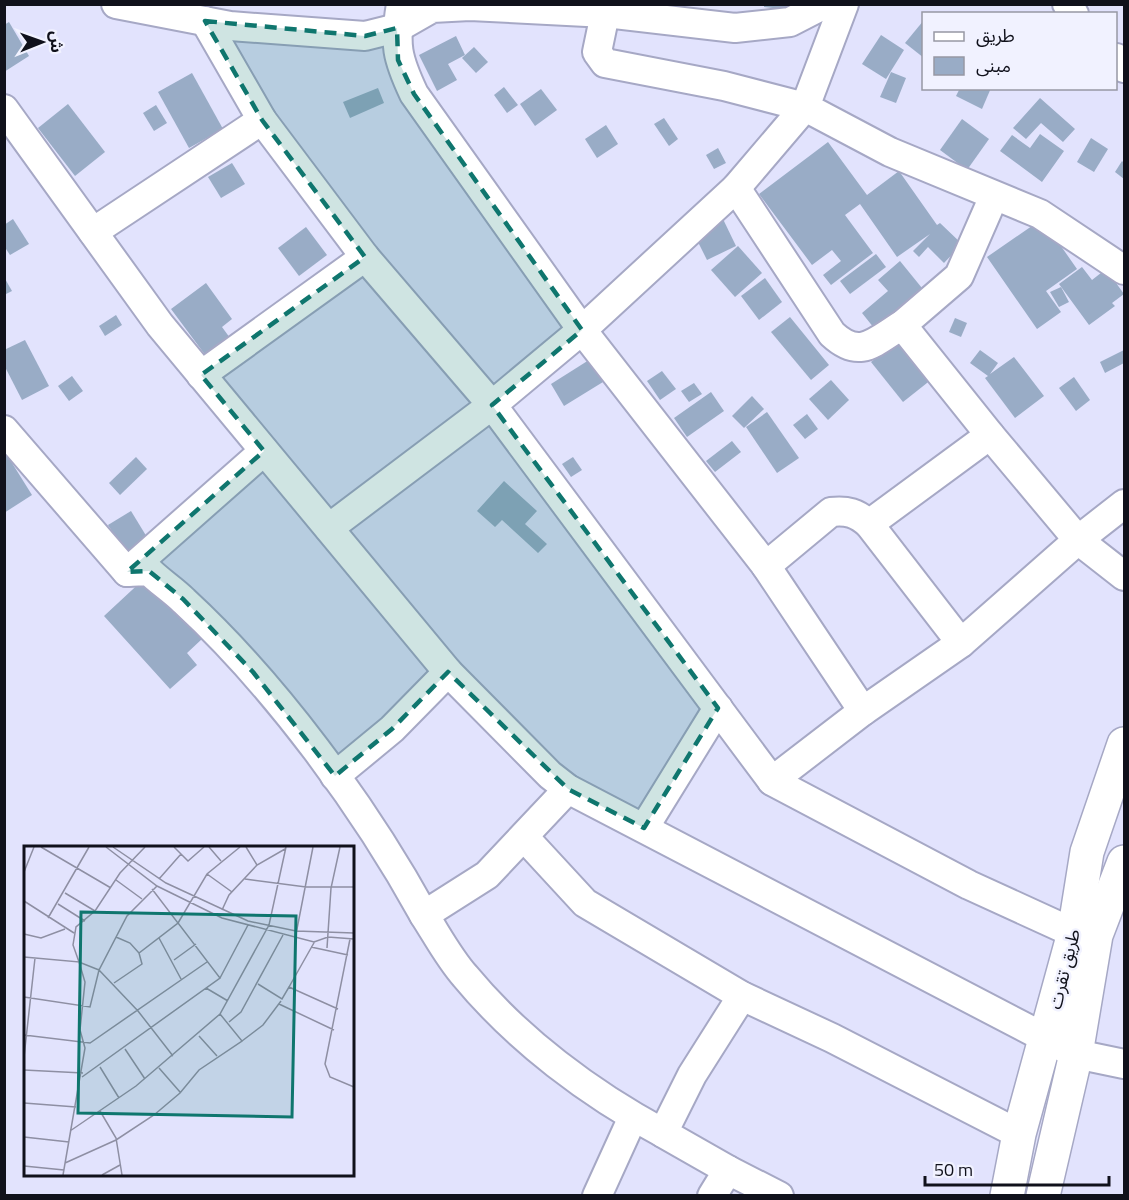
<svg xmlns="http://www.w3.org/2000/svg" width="1129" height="1200" viewBox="0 0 1129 1200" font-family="'Titillium Web','Noto Sans Arabic',sans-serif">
<rect width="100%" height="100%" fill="#e2e3fd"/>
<g fill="#99acc6">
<polygon points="764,4 801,4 800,11 764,7"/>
<polygon points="924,20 924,58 905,43"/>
<polygon points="9,22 29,56 4,72 4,25"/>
<polygon points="881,35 904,50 886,79 862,64"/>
<polygon points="456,36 465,55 448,64 457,80 437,91 419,55"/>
<polygon points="474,47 488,62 476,73 462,58"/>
<polygon points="891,72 906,78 896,103 880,97"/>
<polygon points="192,73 223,129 189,148 158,92"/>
<polygon points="504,87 518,105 507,113 494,95"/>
<polygon points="378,88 384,103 350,118 343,102"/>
<polygon points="960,88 991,88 982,109 956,96"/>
<polygon points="541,89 557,110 535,126 520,104"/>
<polygon points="1040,98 1075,129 1063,142 1041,123 1026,139 1013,128"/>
<polygon points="68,104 105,152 75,176 38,128"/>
<polygon points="156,105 167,123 154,131 143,113"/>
<polygon points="664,118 678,139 669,146 654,124"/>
<polygon points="962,119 989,139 967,170 940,150"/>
<polygon points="606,125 618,144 597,158 585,139"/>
<polygon points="1040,134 1064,151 1042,182 1000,151 1012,135 1030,148"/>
<polygon points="1091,138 1108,149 1094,172 1077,162"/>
<polygon points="828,142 867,195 899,171 937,225 940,223 962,244 944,263 928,247 919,257 913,251 930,234 897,257 860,204 845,215 873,253 831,285 823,275 841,261 832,250 812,265 759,194"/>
<polygon points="718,148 726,163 714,169 706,155"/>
<polygon points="1122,161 1124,163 1124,179 1115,172"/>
<polygon points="232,163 245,184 221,198 208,177"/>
<polygon points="722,217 736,246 707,260 693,232"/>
<polygon points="13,219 29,244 10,255 4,246 4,225"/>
<polygon points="1042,219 1077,269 1046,291 1061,312 1037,329 987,257"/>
<polygon points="306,227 327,255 299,276 278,248"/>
<polygon points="738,246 762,273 735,297 711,270"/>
<polygon points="876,254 886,267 850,294 840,281"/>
<polygon points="900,261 926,293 878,333 862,313 888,291 878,280"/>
<polygon points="1082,267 1092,280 1106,269 1124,294 1112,303 1115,306 1089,325 1059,284"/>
<polygon points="4,277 12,291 4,295"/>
<polygon points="765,278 782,302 759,320 741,296"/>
<polygon points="206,283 232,319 222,327 230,338 206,356 171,309"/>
<polygon points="1061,287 1069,302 1059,307 1050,292"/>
<polygon points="116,315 122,325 105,336 99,326"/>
<polygon points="790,317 829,365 811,380 771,332"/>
<polygon points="955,318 967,323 961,337 949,332"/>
<polygon points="900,339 932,379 903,402 871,362"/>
<polygon points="25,340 49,386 22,400 4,365 4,350"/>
<polygon points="980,350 998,363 990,374 1014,357 1044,396 1015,418 985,378 988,376 970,363"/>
<polygon points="1124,350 1124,363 1105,373 1100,362"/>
<polygon points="589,360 603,382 564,406 551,384"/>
<polygon points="662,371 676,389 660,400 647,381"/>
<polygon points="72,376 83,391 69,401 58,386"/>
<polygon points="1074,377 1090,400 1076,411 1059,388"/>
<polygon points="831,380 849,400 828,420 809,399"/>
<polygon points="694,383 702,394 689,402 681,391"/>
<polygon points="711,392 724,411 687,437 674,418"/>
<polygon points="752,396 764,409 744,428 732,416"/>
<polygon points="767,412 799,458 777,473 746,427"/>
<polygon points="807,414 818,429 805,439 793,425"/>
<polygon points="732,441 741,452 715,472 706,461"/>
<polygon points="7,455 32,495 4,513 4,456"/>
<polygon points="136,457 147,469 120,495 109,483"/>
<polygon points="573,457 582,470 571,477 562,464"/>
<polygon points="504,481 537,511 525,524 547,544 538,553 502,520 495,527 477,511"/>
<polygon points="131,511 153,547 131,561 108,525"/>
<polygon points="146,577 202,639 187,653 197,665 170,689 104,616"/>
</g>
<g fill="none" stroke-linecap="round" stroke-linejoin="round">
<g stroke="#a6a8c5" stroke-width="32">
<g id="minor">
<polyline points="116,4 230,26 365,36 397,28 432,8 470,6 606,13 735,28 790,22 825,4"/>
<path d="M 401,4 C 394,45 397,58 414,94 L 582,330 L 766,566 L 863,711"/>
<polyline points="844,4 805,107 890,152 1040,214 1124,270"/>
<polyline points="1067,4 1074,14"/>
<polyline points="205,21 262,120 365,257 492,405 772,781 863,711 961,643 1078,540 1124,576"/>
<polyline points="1116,58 1124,68"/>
<polyline points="4,109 160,325 448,672 550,775 568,789 1076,1054 1124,1064"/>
<path d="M 736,188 L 832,334 C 860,360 874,342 902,325"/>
<polyline points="994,196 959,276 902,325 990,435 1078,540 1124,504"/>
<polyline points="93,232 262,120"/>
<polyline points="201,375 365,257"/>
<path d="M 4,430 L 127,572 L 149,571 C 160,582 173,590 184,601 C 275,685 364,806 424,915 L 487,875 L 568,789"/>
<polyline points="869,524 961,643"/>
<polyline points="329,528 492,405 582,330 736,188 805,107 724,86 605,63 597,52 607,4"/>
<path d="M 766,566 L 831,512 C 847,510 857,513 869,524 L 990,435"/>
<polyline points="127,572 264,451"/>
<polyline points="335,776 392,729 448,672"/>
<polyline points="772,781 969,885 1074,933"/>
<polyline points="644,828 718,708"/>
<polyline points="525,838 585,903 742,996 832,1038 1019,1134"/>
<path d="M 424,915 C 437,935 449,958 465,976 C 518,1040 590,1094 663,1133"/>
<polyline points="728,1170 779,1196"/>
<polyline points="597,1196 633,1117"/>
<polyline points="712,1196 728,1170 663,1133 692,1075 742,996"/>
</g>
</g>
<g stroke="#a6a8c5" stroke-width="36">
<g id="primary">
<polyline points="1007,1196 1019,1134 1074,933 1087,852 1124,744"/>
<polyline points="1043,1196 1076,1054 1096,935 1124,862"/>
</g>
</g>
<use href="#minor" stroke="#fff" stroke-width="28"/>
<use href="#primary" stroke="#fff" stroke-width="33"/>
</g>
<path fill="#0f766e" fill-opacity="0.2" stroke="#0f766e" stroke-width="4.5" stroke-dasharray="12 8" stroke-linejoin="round" d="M 205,21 L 365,36 L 397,28 L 398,60 L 414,94 L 582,330 L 492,405 L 718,708 L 644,828 L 568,789 L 448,672 L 392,729 L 335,776 L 253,672 L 183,599 L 149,571 L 127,572 L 264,451 L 201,375 L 365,257 L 262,120 Z"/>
<g text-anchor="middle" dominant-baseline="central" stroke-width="5" stroke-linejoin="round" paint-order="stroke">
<g font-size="18" fill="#10111b" stroke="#f1f2ff">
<text transform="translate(1064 969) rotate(-76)">طريق تقرت</text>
</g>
</g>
<g transform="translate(24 846)">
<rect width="330" height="330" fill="#e2e3fd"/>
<path fill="none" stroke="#8e8fa3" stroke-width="1.5" d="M 17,1 L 87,42M 82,1 L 133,40 L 198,72 L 290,96 L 304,91 L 330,93M 89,1 L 142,37 L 224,75 L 272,85 L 330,87M 150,1 L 164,15 L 180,1M 185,1 L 197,15M 222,1 L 233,19M 0,26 L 10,1M 183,28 L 208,46M 135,33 L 157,8M 221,33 L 282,41 L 330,41M 92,34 L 118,53M 41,47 L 71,65M 0,55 L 50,87M 34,58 L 61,75M 198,64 L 205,49 L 233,19 L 261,3M 24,72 L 65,1M 0,88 L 17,92 L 41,83M 272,88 L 289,1M 92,91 L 106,97 L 115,107 L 154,77 L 128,43M 135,92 L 157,133M 326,93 L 301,218 L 306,231 L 330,241M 287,101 L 324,109M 303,102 L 307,42 L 316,1M 0,111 L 55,116 L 49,99 L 52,81 L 71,65 L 96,27 L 121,1M 150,114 L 172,98M 196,132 L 224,79M 90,137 L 118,118 L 115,107M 234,138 L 258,153 L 265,141 L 314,163M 265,141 L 291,95M 182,142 L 204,155M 0,151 L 66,161 L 75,124 L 114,165 L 149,210M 255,158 L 310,184M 205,176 L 217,166 L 259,89M 0,189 L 66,197 L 183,116M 175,190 L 193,210M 218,195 L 239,179 L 257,155M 101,203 L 121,233M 0,211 L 11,112M 76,221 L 95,252M 135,222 L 156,246M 0,224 L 59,227M 58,231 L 196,132 L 154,77 L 183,28 L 216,1M 0,257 L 52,261M 76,265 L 92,292 L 98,329M 46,285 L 112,240 L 196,168 L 245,79 L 262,1M 0,291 L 45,296M 41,317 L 92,294 L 130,269 L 156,247 L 175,224 L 218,195 L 196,168M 0,320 L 40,324M 39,329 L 61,202 L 56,184 L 61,136 L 55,116 L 75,124 L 103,70 L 133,40M 78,329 L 96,319"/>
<path fill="#0f766e" fill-opacity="0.15" stroke="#0f766e" stroke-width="3" d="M 57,66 L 272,70 L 268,271 L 54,267 Z"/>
<rect width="330" height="330" fill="none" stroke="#10111b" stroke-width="3"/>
</g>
<rect width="1129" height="1200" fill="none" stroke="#10111b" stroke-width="12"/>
<rect x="922" y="12" width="195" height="78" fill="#f1f2ff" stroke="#9798a4" stroke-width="1.5"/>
<rect x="934" y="32" width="30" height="9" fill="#ffffff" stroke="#9798a4" stroke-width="1.5"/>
<text x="976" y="42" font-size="18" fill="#10111b">طريق</text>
<rect x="934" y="57" width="30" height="18" fill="#99acc6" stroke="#9798a4" stroke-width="1.5"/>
<text x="976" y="72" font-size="18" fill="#10111b">مبنى</text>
<g transform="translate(42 42) rotate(89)" stroke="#f1f2ff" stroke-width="4.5" paint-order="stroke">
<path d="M0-4.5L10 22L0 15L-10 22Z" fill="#10111b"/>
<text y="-9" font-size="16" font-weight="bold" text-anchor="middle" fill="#10111b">ش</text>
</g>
<path d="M925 1176v9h184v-9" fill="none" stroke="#10111b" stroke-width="3"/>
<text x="934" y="1176" font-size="18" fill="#10111b" stroke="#f1f2ff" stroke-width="4.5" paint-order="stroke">50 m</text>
</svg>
